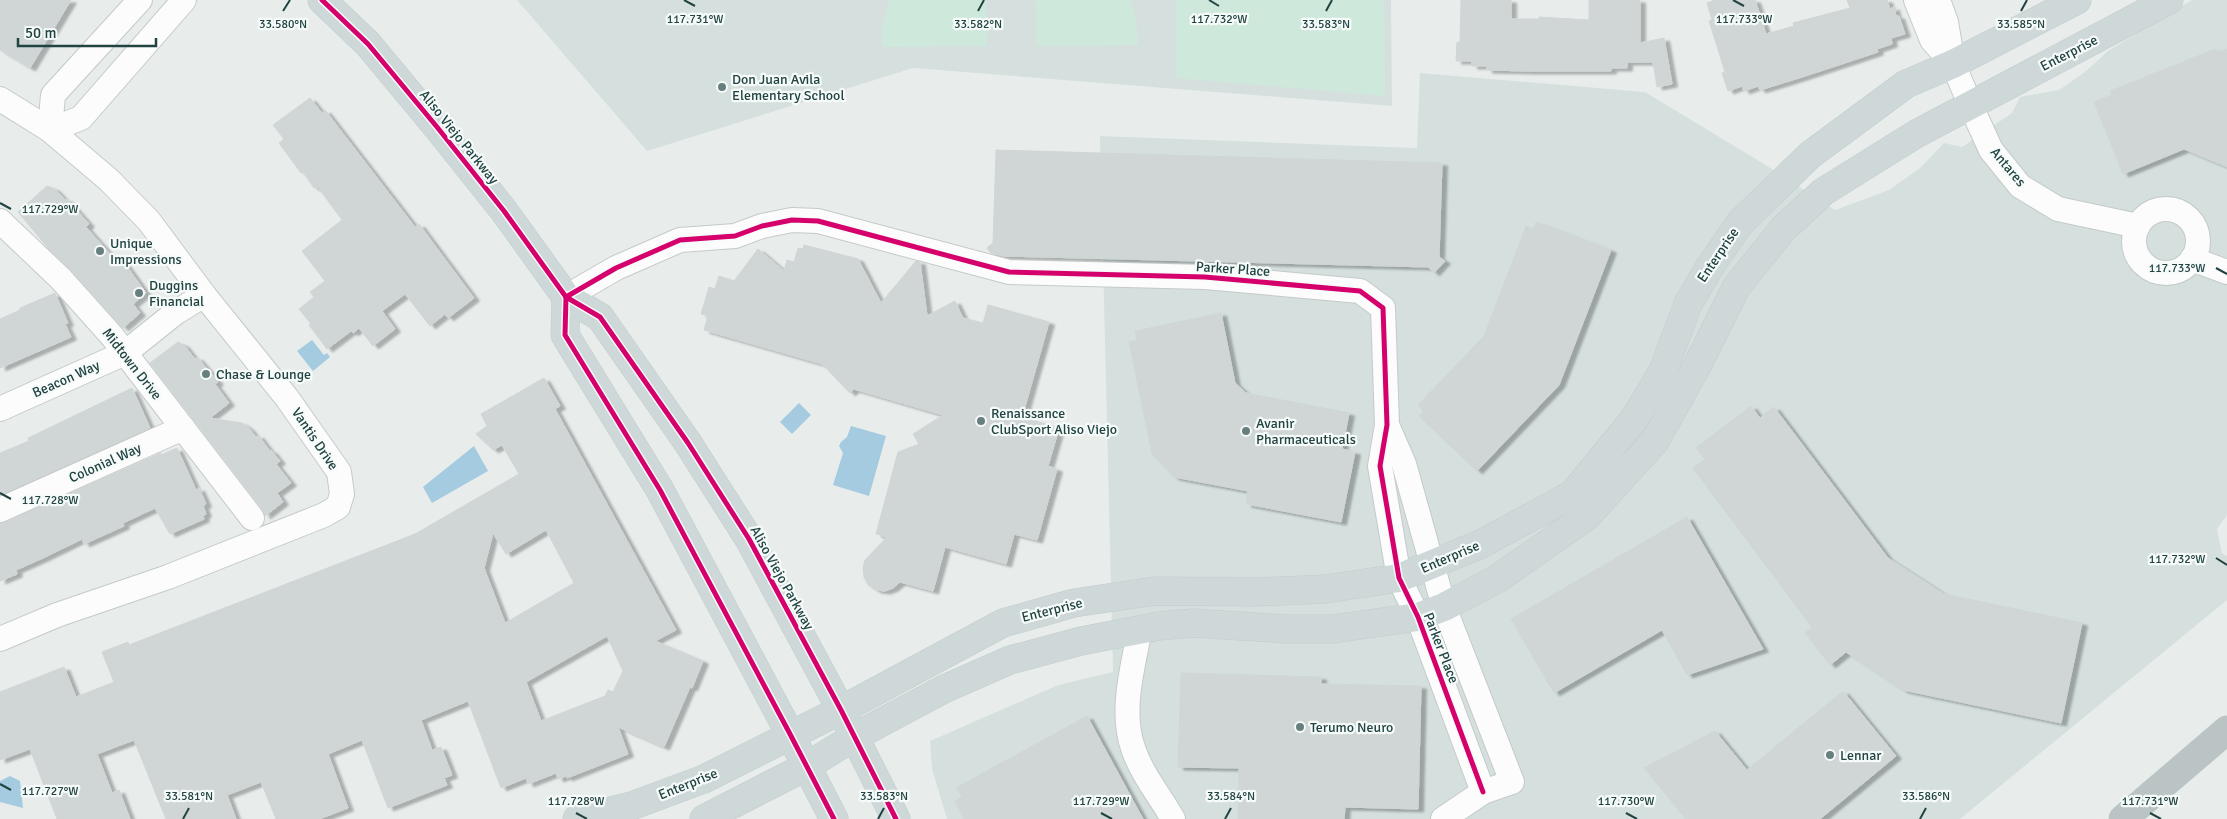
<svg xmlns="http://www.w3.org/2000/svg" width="2227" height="819" viewBox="0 0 2227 819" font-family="Signika,sans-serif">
<defs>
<filter id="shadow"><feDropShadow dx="5.5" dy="3" stdDeviation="1" flood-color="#0004"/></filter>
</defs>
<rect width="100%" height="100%" fill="#e8edec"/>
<g fill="#d5e0de">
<polygon points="517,0 1391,0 1392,106 913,68 647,151"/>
<polygon points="2192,0 2227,0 2227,515 2217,529 2222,553 2227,556 2227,600 1960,819 947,819 932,769 930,741 1058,685 1113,672 1100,136 1417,148 1420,73 1645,92 1764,164 1835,210 1889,190 1920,168 1944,143 1962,147 2012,113 2020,97 2059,90 2085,72 2108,51"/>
</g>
<g fill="#cfe8dc">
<polygon points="890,0 986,0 987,46 883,47 882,25"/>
<polygon points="1036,0 1130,0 1135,13 1138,45 1037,46"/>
<polygon points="1176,0 1384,0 1385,96 1176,78"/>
</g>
<g fill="#a4cbdf">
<polygon points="312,340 324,355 327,353 330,357 313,371 297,351"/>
<polygon points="799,403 811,415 792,434 780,422"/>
<polygon points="851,426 886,436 869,496 833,485 843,453 839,446 841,442 847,437"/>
<polygon points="474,446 488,471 432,503 423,487"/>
<polygon points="10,776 20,781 23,808 0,802 0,781"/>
</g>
<g fill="#cfd6d5" stroke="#d0d6d5" fill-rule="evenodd" filter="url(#shadow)">
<polygon points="0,0 71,0 30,68 0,50"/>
<polygon points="1461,0 1511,0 1511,19 1539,19 1539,17 1589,20 1589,0 1640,0 1640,43 1664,38 1672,84 1657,87 1653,62 1627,62 1627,68 1611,68 1611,71 1529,71 1487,70 1487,66 1472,66 1472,61 1456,61 1457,42 1460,42"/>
<polygon points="1715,0 1755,0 1766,34 1794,26 1793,23 1850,8 1847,0 1887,0 1890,9 1894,7 1896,16 1899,16 1905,34 1891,38 1892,44 1877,49 1878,52 1799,78 1760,90 1758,86 1744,91 1742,86 1728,91 1722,73 1725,72 1709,21 1712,20 1707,3"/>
<polygon points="2215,49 2217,53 2227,49 2227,167 2184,149 2123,174 2094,102 2112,95 2110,91"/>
<polygon points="310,98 322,113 325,110 415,227 419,224 474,298 448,318 445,314 430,326 405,294 382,311 395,329 373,346 359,328 353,333 351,331 327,349 309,325 311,324 299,309 314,297 310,292 325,281 302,251 342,220 317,186 314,188 303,172 301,173 279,143 284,139 273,125"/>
<polygon points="996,150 1442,163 1439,257 1445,261 1434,273 1428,267 1004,256 991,253 987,248 993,243"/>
<polygon points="47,186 55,189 65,200 67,199 89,224 86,227 117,262 121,258 146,293 133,304 140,313 123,328 71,270 48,248 18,212"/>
<polygon points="1536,222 1611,250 1559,385 1477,471 1419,416 1424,411 1418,405 1484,336 1526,226 1534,229"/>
<polygon points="804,245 858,259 881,303 916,261 920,262 927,316 955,301 963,318 983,323 988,305 1049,322 1022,417 1059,428 1048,466 1057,469 1037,540 1014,534 1006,564 945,547 933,591 900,582 893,588 885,591 876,590 868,585 864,577 863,568 865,560 887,537 876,534 898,452 919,444 913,434 943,415 854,389 850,393 822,364 704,330 708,316 701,314 709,287 715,289 719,276 734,281 758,249 784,271 787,260 794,262 798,248 803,249"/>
<polygon points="55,293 68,323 65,324 71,337 0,368 0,319 20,310 20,308"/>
<polygon points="1221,313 1235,383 1246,393 1349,413 1342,449 1355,452 1341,522 1246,504 1248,491 1174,477 1152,454 1129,342 1137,340 1135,331"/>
<polygon points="178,342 184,345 195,359 197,357 209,371 218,382 215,384 229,403 210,418 242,423 249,428 256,437 258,435 270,451 271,450 280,461 276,464 291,483 277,493 283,502 265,516 263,510 150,363"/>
<path d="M 544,378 L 560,406 L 555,409 L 676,630 L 655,641 L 703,661 L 692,688 L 690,687 L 664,747 L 618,727 L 628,754 L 567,778 L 566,776 L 558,779 L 556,773 L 528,784 L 526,778 L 501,788 L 468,701 L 421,720 L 432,750 L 441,747 L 452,775 L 444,778 L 447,785 L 388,808 L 362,740 L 328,754 L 348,808 L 319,819 L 276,819 L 261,782 L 227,795 L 236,819 L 166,819 L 134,740 L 97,754 L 112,793 L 119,790 L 130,819 L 57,819 L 30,749 L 0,760 L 0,692 L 64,667 L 76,697 L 114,682 L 102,652 L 128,642 L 129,645 L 415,534 L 519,474 L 502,445 L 493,450 L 476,434 L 487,426 L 481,414 ZM 546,530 L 574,583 L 505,623 L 484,568 L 493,533 L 506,554 ZM 607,636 L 623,671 L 613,692 L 608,690 L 605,696 L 541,721 L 526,682 Z"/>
<polygon points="132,388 150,428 0,495 0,453 29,441 28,438"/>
<polygon points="1751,406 1760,418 1774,407 1888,558 1944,594 2082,623 2061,723 1903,690 1846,652 1830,665 1805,633 1812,627 1693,468 1705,459 1696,448"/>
<polygon points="177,448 196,490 199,488 206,504 203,506 206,514 203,516 204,519 170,534 155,508 123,523 124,526 84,544 82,539 43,558 16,570 17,574 0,581 0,524 161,453 161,455"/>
<polygon points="1687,517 1763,649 1687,675 1662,630 1554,693 1511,619"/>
<polygon points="1181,673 1321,677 1321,684 1421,686 1418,809 1345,807 1344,819 1238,819 1239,768 1178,767"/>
<polygon points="1843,691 1896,756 1820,819 1686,819 1644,768 1715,731 1747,770"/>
<polygon points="1087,716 1143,819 964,819 955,801 962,797 956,788"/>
</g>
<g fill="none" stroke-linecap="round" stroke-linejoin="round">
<g stroke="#c4cac9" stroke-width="26">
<g id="minor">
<polyline points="140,0 53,95 50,130 81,118 184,0"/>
<polyline points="1916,0 1932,40 1953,64"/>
<polyline points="1938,0 1946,22 1953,64 1970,104 1991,150 2020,186 2058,209 2138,226"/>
<polyline points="0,99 50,130 109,180 149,221 204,295 287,398 339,472 342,494 338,507 324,515 168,577 57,615 0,639"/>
<circle cx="2166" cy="241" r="32"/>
<polyline points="0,221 61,279 112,336 252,518"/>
<polyline points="2192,259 2227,272"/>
<polyline points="566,297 616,268 680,240 735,236 762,226 792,220 818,221 1009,272 1205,277 1360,291 1383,308 1387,425 1380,466 1399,578 1418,617 1483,792"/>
<polyline points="0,409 125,353 175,313 204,295"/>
<polyline points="1387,425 1404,464 1444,607 1512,782 1483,792 1443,819"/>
<polyline points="0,510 183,428"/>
<path d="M 1140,629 C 1133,666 1120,711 1133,748 C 1141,773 1160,796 1173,819"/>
</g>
</g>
<g stroke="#c2cccb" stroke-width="29">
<g id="major">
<polyline points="322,0 368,44 437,127 504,211 566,297 600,317 688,443 749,539 841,710 896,819"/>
<polyline points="566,297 565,335 660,490 790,734 834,819"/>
<polyline points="577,819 631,806 704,779 841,710 1003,623 1074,603 1155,591 1256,592 1325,589 1399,578 1481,544 1573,494 1635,418 1663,371 1688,304 1709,268 1740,223 1810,155 1906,84 1953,64 2077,0"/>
<polyline points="704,819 807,766 854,737 944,689 1010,660 1081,641 1159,626 1192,623 1287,629 1332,629 1418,617 1444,607 1497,579 1587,516 1655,441 1697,366 1737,286 1783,229 1823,192 1916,134 2169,0"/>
</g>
</g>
<g stroke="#c2cccb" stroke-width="29">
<polyline id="highway" points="2123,819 2227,730"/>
</g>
<use href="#minor" stroke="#fcfcfc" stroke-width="24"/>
<use href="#major" stroke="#ced8d8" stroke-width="28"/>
<use href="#highway" stroke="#bbc4c4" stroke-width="28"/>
<g stroke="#f6fbfa" stroke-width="8">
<g id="cycleway">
<polyline points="322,0 368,44 437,127 504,211 566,297 600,317 688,443 749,539 841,710 896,819"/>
<polyline points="566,297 616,268 680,240 735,236 762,226 792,220 818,221 1009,272 1205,277 1360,291 1383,308 1387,425 1380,466 1399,578 1418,617 1483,792"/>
<polyline points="566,297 565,335 660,490 790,734 834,819"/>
</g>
</g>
<use href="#cycleway" stroke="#d6006c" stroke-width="5"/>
</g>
<path fill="none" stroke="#214442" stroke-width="2" d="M 684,0 L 695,6M 1209,0 L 1219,6M 1733,0 L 1744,6M 283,11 L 290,0M 978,11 L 984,0M 1326,11 L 1332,0M 2021,11 L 2027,0M 0,203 L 11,209M 2216,268 L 2227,274M 0,493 L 11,499M 2216,558 L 2227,565M 0,784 L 11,790M 576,813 L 587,819M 1101,813 L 1112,819M 1626,813 L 1637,819M 2150,813 L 2161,819M 183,819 L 189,808M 878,819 L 884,808M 1225,819 L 1231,808M 1920,819 L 1926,808"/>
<g fill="#677f7e" stroke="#f6fbfa" stroke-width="2">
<circle cx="722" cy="87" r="5"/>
<circle cx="100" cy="251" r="5"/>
<circle cx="139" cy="293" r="5"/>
<circle cx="206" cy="374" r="5"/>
<circle cx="981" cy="421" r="5"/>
<circle cx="1246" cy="431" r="5"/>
<circle cx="1300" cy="727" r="5"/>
<circle cx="1830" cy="755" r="5"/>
</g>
<g text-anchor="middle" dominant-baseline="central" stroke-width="4.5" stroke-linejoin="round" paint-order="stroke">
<g font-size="14" fill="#214442" stroke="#f6fbfa">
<text transform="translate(2069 53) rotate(-27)">Enterprise</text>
<text transform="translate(459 137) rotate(51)">Aliso Viejo Parkway</text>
<text transform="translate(2008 167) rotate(50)">Antares</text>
<text transform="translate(1718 255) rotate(-56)">Enterprise</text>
<text transform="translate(1233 269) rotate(4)">Parker Place</text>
<text transform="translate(132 364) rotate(52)">Midtown Drive</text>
<text transform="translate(66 379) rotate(-24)">Beacon Way</text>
<text transform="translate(315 439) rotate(56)">Vantis Drive</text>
<text transform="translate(105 463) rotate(-24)">Colonial Way</text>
<text transform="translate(1450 557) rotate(-23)">Enterprise</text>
<text transform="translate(782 578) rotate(61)">Aliso Viejo Parkway</text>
<text transform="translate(1052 610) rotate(-14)">Enterprise</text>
<text transform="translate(1441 648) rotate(69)">Parker Place</text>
<text transform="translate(688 784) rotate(-22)">Enterprise</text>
</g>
<g font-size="14" fill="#214442" stroke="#f6fbfa" text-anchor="start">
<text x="732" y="79">Don Juan Avila<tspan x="732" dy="16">Elementary School</tspan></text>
<text x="110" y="243">Unique<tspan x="110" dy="16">Impressions</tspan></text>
<text x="149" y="285">Duggins<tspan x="149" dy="16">Financial</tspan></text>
<text x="216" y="374">Chase &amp; Lounge</text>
<text x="991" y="413">Renaissance<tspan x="991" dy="16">ClubSport Aliso Viejo</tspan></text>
<text x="1256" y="423">Avanir<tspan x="1256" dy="16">Pharmaceuticals</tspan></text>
<text x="1310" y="727">Terumo Neuro</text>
<text x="1840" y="755">Lennar</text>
</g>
</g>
<g font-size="12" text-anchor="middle" fill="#214442" stroke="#f6fbfa" stroke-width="4.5" stroke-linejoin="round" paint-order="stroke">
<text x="695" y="23">117.731°W</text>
<text x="1219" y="23">117.732°W</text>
<text x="1744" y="23">117.733°W</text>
<text x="283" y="28">33.580°N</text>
<text x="978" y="28">33.582°N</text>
<text x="1326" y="28">33.583°N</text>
<text x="2021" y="28">33.585°N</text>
<text x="50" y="213">117.729°W</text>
<text x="2177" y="272">117.733°W</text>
<text x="50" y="504">117.728°W</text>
<text x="2177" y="563">117.732°W</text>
<text x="50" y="795">117.727°W</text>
<text x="189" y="800">33.581°N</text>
<text x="884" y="800">33.583°N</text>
<text x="1231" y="800">33.584°N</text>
<text x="1926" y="800">33.586°N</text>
<text x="576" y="805">117.728°W</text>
<text x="1101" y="805">117.729°W</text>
<text x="1626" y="805">117.730°W</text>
<text x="2150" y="805">117.731°W</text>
</g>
<path d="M18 38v8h138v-8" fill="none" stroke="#214442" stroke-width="2.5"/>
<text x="25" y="38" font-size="15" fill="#214442" stroke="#f6fbfa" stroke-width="4" paint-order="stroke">50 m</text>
</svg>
